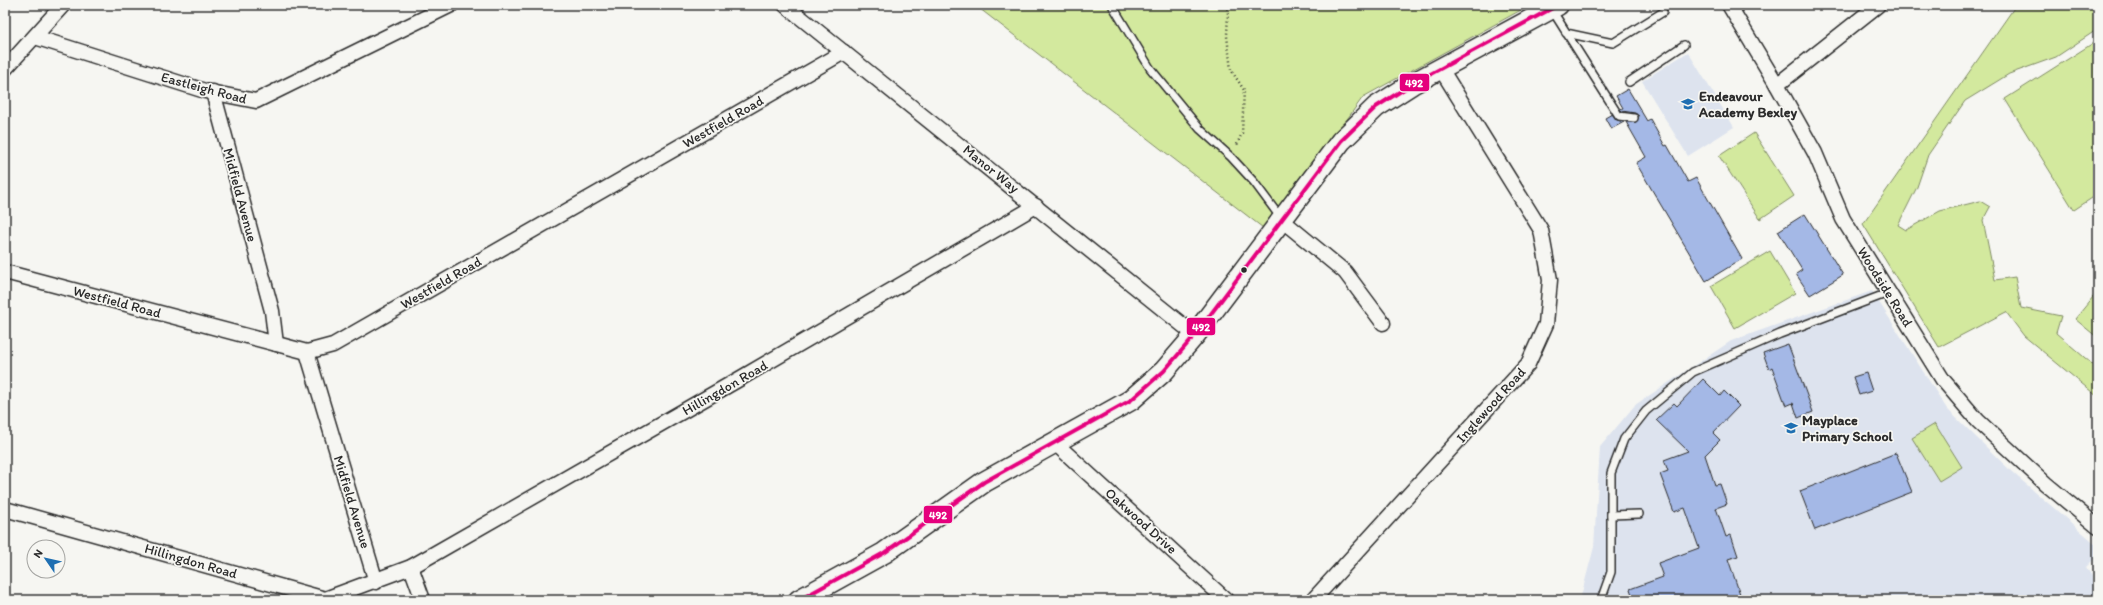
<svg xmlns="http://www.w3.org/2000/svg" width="2103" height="605" viewBox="0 0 2103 605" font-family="Itim,sans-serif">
<rect width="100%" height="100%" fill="#f6f6f2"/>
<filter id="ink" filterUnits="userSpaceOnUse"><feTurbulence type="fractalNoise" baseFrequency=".025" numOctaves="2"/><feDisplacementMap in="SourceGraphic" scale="8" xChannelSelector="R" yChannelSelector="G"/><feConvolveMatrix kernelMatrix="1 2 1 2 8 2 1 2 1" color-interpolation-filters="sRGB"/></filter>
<g filter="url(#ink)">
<g fill="#dde3ee">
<polygon points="1688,52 1734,127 1688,156 1642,81"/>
<polygon points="1872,291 1947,409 2012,472 2098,546 2098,555 2086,567 2098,585 2098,600 1580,600 1594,547 1600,447 1635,405 1731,341"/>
</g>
<g fill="#d3e99e" stroke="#7f8a64">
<polygon points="975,5 1530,5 1363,97 1267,231"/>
<polygon points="2016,5 2098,5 2098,29 2056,57 2009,74 1965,101 1928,155 1917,187 1898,225 1906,230 1940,211 1980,201 1990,207 1983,220 1995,280 2015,277 2021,308 2061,316 2056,333 2098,369 2098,397 2024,336 2006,312 1939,347 1863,224"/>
<polygon points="2098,40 2098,194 2074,210 2005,99"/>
<polygon points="1754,133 1794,196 1760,219 1719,156"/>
<polygon points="1770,251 1795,293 1735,328 1711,286"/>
<polygon points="2098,291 2098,338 2075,319"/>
<polygon points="1935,424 1962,467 1939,481 1912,438"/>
</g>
<g fill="#a4b8e6" stroke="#2b2b2b">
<polygon points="1628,89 1647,121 1650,119 1665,146 1667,145 1688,182 1696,178 1742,259 1706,281 1636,163 1646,157 1626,122 1636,122 1639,116 1635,113 1622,111 1620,109 1623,108 1616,96"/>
<polygon points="1612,114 1617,120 1624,122 1611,129 1605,118"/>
<polygon points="1805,214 1843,275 1810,295 1796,274 1802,270 1778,231"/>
<polygon points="1788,344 1813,412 1798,418 1793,403 1786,406 1772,367 1769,369 1763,353"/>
<polygon points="1866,373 1872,391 1859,395 1853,377"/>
<polygon points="1703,379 1720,396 1724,391 1739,406 1713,433 1720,440 1705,455 1715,485 1720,484 1727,504 1716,508 1726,537 1731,535 1738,556 1728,559 1742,600 1634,600 1630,589 1663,577 1658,563 1699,548 1685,508 1674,512 1660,474 1668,471 1664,460 1688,451 1656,420 1674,403 1677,406"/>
<polygon points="1896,453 1912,492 1815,530 1800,491"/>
</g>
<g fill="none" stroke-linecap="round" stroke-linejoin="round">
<g stroke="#2b2b2b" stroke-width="10">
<g id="lane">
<polyline points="1112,5 1150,68 1200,129 1231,157 1254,182 1280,217"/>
<polyline points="1552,10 1619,116 1634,118"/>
<polyline points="1566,33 1613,43 1663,12"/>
<polyline points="1629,82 1684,45"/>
<polyline points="1611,515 1639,514"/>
<polyline points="1601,600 1611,572 1611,473 1624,439 1646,411 1693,372 1780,334 1888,293"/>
</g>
</g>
<g stroke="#2b2b2b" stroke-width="17">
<g id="street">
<polyline points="785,5 1195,335"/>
<polyline points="1729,5 1777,85 1815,153 1843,219 1943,380 1978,421 2046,484 2098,527"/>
<polyline points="35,37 205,91 256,101 451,5"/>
<polyline points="5,69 63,5"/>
<polyline points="1777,85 1878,5"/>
<polyline points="213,92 272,311 276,344"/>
<polyline points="1283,221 1345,272 1383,323"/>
<polyline points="5,272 307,352 333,345 844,52"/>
<polyline points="307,352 376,582"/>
<polyline points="1055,443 1226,600"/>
<polyline points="5,509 325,599 411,567 741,378 1036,206"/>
<polyline points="411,567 423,600"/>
<polyline points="1313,600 1528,364 1546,324 1550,280 1541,230 1441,69"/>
</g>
</g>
<g stroke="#2b2b2b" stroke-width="23">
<polyline id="secondary" points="799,600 884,553 984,482 1131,400 1164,371 1195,335 1341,141 1376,107 1412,84 1558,5"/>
</g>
<polyline stroke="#2b2b2b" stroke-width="2.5" stroke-dasharray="1 3" stroke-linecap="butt" points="1226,5 1228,10 1227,36 1231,70 1244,90 1242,133 1236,147"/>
<use href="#lane" stroke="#f6f6f2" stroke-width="7"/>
<use href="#street" stroke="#f6f6f2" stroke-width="14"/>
<use href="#secondary" stroke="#f6f6f2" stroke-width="20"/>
<g stroke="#f6f6f2" stroke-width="7">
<polyline id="bus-1" points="799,600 884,553 984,482 1131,400 1164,371 1195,335 1341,141 1376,107 1412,84 1558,5"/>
</g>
<use href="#bus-1" stroke="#e5007d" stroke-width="4"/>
</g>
</g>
<defs>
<g id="school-bare" transform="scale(1.08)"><path d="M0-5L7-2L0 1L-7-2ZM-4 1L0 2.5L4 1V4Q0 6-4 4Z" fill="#1f6fb2" stroke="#f6f6f2" stroke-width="2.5" paint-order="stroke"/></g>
</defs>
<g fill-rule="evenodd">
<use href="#school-bare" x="1688" y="104"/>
<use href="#school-bare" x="1791" y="428"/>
</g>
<circle fill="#2b2b2b" stroke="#f6f6f2" stroke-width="1.5" cx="1244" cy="270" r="3.5"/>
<g text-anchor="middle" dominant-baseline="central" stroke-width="3.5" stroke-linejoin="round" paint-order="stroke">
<g font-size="14" fill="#2b2b2b" stroke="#f6f6f2">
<text transform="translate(204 88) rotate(15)">Eastleigh Road</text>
<text transform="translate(723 122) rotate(-30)">Westfield Road</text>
<text transform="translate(991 169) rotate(39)">Manor Way</text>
<text transform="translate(240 195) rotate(75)">Midfield Avenue</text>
<text transform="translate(441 283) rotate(-30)">Westfield Road</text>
<text transform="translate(1885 287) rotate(58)">Woodside Road</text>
<text transform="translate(117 302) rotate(15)">Westfield Road</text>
<text transform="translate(725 388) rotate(-30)">Hillingdon Road</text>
<text transform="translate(1491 405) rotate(-48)">Inglewood Road</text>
<text transform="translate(352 502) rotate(73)">Midfield Avenue</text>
<text transform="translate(1141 521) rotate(42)">Oakwood Drive</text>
<text transform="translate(191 561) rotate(16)">Hillingdon Road</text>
</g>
<g font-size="14" font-weight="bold" fill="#2b2b2b" stroke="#f6f6f2" text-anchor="start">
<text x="1699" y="96">Endeavour<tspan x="1699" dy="16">Academy Bexley</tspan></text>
<text x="1802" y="420">Mayplace<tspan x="1802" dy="16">Primary School</tspan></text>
</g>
</g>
<g stroke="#f6f6f2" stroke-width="1.5">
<rect x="1399" y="73" width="31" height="19" rx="4" fill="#e5007d"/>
<rect x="1186" y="317" width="30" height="19" rx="4" fill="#e5007d"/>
<rect x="923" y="505" width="30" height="19" rx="4" fill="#e5007d"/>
</g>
<g font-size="11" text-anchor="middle" font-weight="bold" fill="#fff">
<text x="1414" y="87">492</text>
<text x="1201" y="331">492</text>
<text x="938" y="519">492</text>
</g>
<rect width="2103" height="605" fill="none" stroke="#f6f6f2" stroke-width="20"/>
<rect x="10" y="10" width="2083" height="585" fill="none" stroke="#2b2b2b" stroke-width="1.5" filter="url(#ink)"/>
<g transform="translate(46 559) rotate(304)"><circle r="19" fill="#f6f6f2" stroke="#a5a5a2"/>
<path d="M0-3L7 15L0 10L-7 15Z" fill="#1f6fb2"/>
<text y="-6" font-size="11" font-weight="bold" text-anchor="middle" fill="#2b2b2b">N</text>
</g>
</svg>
